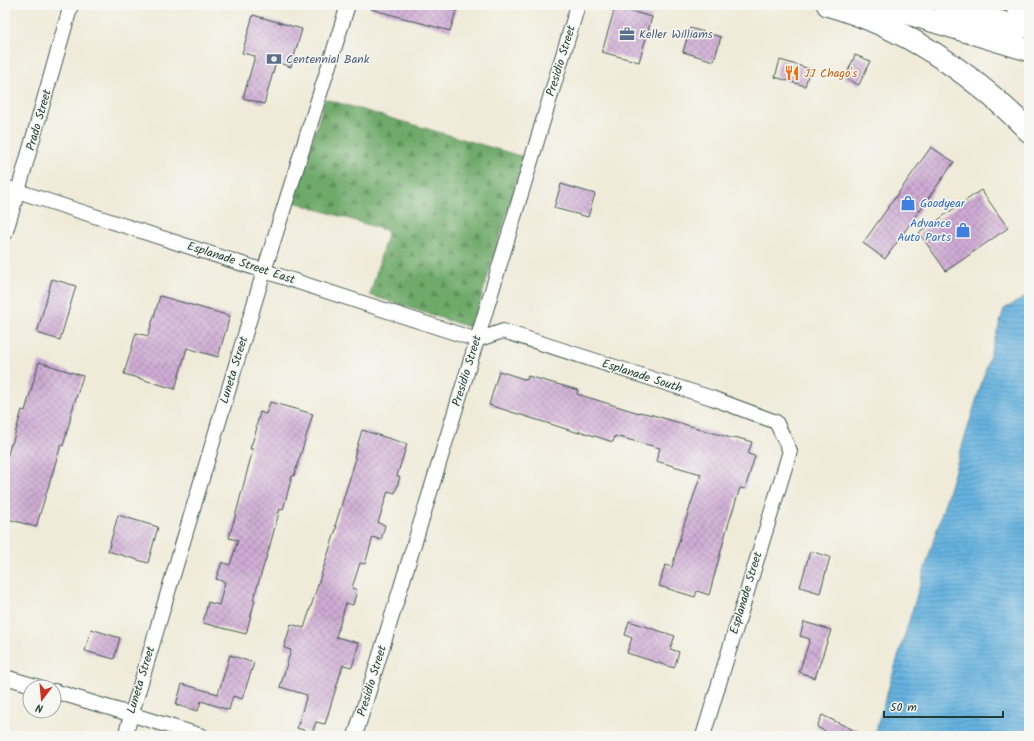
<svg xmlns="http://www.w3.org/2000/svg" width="1034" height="741" viewBox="0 0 1034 741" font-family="Kalam,sans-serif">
<defs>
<pattern id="forest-firs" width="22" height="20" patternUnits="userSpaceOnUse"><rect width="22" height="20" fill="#6faa6a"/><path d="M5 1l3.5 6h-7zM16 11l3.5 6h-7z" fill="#5b8c58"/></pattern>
<pattern id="water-rules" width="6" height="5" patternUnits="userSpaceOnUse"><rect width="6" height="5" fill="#66b2df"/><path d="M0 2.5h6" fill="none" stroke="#5392b6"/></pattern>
<pattern id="building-cross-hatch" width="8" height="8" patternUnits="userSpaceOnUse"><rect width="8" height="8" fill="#cfacd4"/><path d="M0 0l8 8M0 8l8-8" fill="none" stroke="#a78dad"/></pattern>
</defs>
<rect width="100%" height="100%" fill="#f6f6f2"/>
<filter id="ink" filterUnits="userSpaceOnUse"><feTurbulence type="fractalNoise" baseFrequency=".025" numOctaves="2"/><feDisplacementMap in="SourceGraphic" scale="8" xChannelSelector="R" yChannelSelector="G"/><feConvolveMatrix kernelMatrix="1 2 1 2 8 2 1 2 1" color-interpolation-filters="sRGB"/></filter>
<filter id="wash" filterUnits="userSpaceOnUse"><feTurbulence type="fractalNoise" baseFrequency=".012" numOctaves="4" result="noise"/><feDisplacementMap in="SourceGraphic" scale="16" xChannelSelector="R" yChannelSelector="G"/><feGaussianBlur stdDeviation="0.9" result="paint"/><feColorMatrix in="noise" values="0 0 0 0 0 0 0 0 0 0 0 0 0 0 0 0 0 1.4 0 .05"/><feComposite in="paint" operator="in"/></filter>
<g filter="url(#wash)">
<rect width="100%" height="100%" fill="#f0ebd9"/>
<polygon fill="url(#forest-firs)" stroke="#47744f" points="325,99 524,157 472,328 370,295 388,231 294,202"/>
<polygon fill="url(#water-rules)" stroke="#42788a" points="1029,295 1029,736 874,736 1004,309"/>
<g id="blocks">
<g fill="url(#building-cross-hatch)">
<polygon points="371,5 458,5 450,31 371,9"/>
<polygon points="615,7 652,17 639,62 602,52"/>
<polygon points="253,15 302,29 291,67 276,62 264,104 243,98 255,56 242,53"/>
<polygon points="690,28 721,37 714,61 683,52"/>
<polygon points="855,55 870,61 859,85 845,78"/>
<polygon points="780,60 810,69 805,86 775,77"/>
<polygon points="931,147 954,162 885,259 863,243"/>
<polygon points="561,184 595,194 588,217 554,208"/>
<polygon points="981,190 1008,228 946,271 919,233"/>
<polygon points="52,279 76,286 60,340 37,333"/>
<polygon points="160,296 230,316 218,357 187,348 175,389 124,374 136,333 148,336"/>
<polygon points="39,362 83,376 70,417 71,417 63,446 61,445 36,527 5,518 5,464 11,444 12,444 22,410 25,411"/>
<polygon points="499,371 527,380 528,376 578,390 577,394 639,413 639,412 653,415 734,439 735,437 752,442 748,454 755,456 745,489 740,488 726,532 709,595 697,591 695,597 659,586 665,565 672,567 682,531 701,474 656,461 660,448 615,436 613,442 579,431 579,433 489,405"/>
<polygon points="270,402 313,414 294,476 292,476 283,510 280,509 268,552 253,600 255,600 246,634 203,623 208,602 219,605 225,582 216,579 222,562 230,565 238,540 229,538 234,520 234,521 253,449 250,449 257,428 256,427 260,412 266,414"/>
<polygon points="362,430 407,444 397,476 400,477 395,493 388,491 378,523 385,525 381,540 373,537 365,564 360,563 352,588 357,590 353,605 346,603 336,637 359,643 352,667 343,665 325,724 316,722 312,733 297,728 307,695 280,687 291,650 284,648 291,624 304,628 337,526 335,526 356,458 354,457"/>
<polygon points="118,515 158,527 148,563 108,551"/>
<polygon points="810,551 830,557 820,593 800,587"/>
<polygon points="629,621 675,636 670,649 679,652 674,668 627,653 632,638 625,635"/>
<polygon points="804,622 831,630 815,678 799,672 810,639 800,636"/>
<polygon points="91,629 120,638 114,659 85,651"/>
<polygon points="230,655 254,663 242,699 233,696 229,710 201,701 198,711 176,705 182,684 218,694"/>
<polygon points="822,715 866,736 827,736 828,733 817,727"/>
</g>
</g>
</g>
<g filter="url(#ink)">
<use href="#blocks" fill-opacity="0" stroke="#3e574d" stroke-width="1"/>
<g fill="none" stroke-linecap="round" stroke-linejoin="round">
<g stroke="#3e574d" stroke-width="16">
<g id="street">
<polyline points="5,187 477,340 503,331 712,398 776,422 790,451 703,736"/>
<polyline points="5,234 18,191 71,5"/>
<polyline points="5,677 39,687"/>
<polyline points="54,691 202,736"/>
<polyline points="125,736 264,271 348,5"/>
<polyline points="355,736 477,340 578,5"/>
</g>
</g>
<g stroke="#3e574d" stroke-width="24">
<g id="highway">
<path d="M 828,5 C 905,27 973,74 1029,131"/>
<polyline points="880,5 1029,50"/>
<polyline points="945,5 1007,24 1021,26 1029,26"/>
<polyline points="1016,5 1029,9"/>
</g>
</g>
<use href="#street" stroke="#fff" stroke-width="14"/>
<use href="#highway" stroke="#fff" stroke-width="22"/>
</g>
</g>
<defs>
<g id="office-bare" transform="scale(1.2)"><path d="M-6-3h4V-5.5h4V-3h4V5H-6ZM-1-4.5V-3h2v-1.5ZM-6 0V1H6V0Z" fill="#5c6f8a" stroke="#f6f6f2" stroke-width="2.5" paint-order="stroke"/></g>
<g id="bank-bare" transform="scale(1.2)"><path d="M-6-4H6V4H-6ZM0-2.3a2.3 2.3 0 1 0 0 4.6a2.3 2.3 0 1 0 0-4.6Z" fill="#5c6f8a" stroke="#f6f6f2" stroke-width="2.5" paint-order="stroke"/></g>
<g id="restaurant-bare" transform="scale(1.2)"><path d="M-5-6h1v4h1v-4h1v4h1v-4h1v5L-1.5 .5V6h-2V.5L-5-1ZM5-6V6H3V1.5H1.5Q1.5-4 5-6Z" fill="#e8710a" stroke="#f6f6f2" stroke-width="2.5" paint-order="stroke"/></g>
<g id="shop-bare" transform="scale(1.2)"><path d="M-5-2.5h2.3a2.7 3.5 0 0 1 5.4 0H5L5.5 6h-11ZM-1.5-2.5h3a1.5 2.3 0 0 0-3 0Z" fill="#3f7fe0" stroke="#f6f6f2" stroke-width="2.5" paint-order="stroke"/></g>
</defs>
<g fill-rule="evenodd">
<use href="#office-bare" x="627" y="34"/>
<use href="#bank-bare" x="274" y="59"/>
<use href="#restaurant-bare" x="792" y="73"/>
<use href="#shop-bare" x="908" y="203"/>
<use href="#shop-bare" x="963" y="230"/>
</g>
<g text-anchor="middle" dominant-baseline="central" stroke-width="3" stroke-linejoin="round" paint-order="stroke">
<g font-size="12" fill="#4e5e75" stroke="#f6f6f2" text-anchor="start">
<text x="639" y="34">Keller Williams</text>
<text x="286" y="59">Centennial Bank</text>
</g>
<g font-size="12" fill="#1f3d34" stroke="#f6f6f2">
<text transform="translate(561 61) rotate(-73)">Presidio Street</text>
<text transform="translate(39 120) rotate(-74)">Prado Street</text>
<text transform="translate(241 263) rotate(18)">Esplanade Street East</text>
<text transform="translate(234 370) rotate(-73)">Luneta Street</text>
<text transform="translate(467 371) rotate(-73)">Presidio Street</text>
<text transform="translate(642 376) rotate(18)">Esplanade South</text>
<text transform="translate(746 593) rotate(-73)">Esplanade Street</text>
<text transform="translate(141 680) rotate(-73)">Luneta Street</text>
<text transform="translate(372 681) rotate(-73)">Presidio Street</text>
</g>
<g font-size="12" fill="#c56008" stroke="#f6f6f2" text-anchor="start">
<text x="804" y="73">JJ Chago's</text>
</g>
<g font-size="12" fill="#366cbe" stroke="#f6f6f2" text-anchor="start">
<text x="920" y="203">Goodyear</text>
<text x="951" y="223" text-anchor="end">Advance<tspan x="951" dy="14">Auto Parts</tspan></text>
</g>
</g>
<rect width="1034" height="741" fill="none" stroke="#f6f6f2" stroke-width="20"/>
<g transform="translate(42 699) rotate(196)"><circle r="19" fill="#f6f6f2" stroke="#a0aca6"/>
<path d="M0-3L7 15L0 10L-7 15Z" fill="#c8321e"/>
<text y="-6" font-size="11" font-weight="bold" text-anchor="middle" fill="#1f3d34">N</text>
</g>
<path d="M884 711v6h119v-6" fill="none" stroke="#1f3d34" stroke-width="2"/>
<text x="890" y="711" font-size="12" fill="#1f3d34" stroke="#f6f6f2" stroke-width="3" paint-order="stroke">50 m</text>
</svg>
